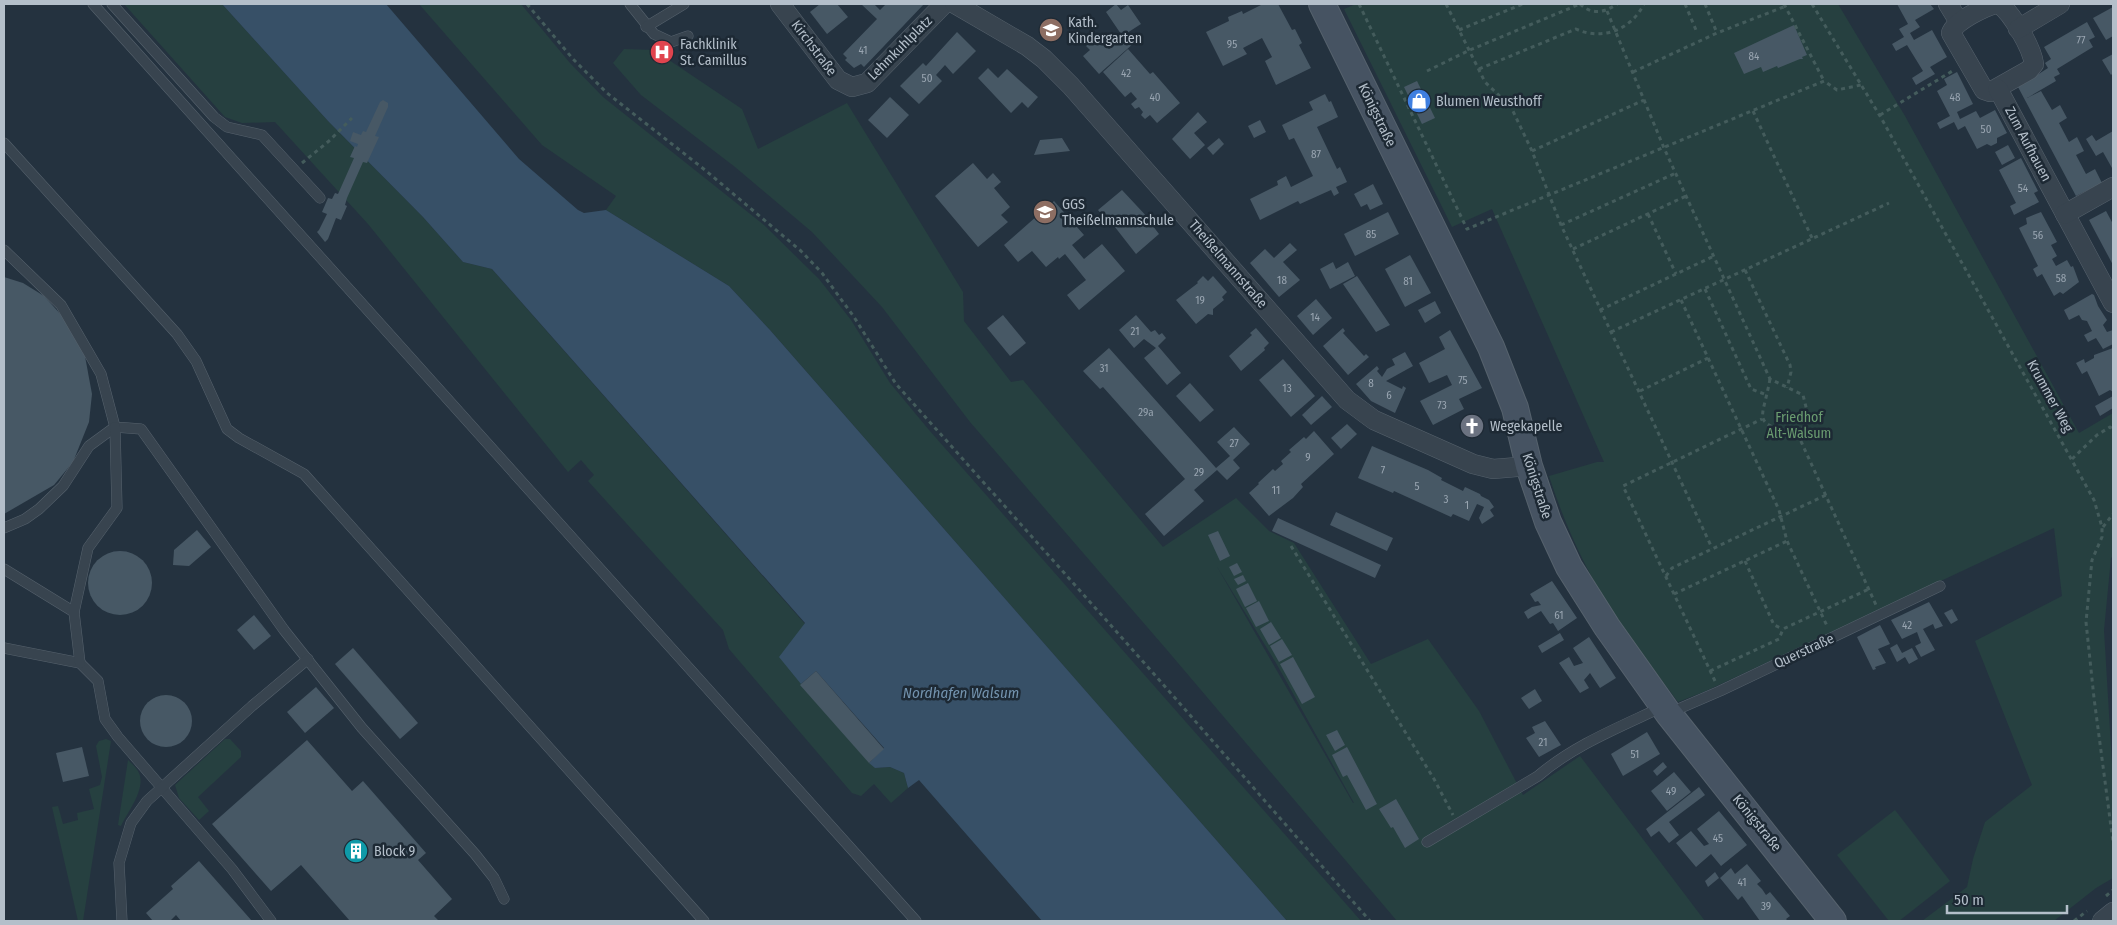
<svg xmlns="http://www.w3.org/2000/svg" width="2117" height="925" viewBox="0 0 2117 925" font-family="'Fira Sans Condensed',sans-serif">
<rect width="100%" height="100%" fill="#24323f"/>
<g fill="#264040" fill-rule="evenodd">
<polygon points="124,4 222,4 328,121 423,217 463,262 492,269 805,624 780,657 875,768 890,767 904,773 908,788 891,803 874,784 861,796 852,793 729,649 723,630 588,481 594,475 581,460 568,472 368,224 275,122 242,123 225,117"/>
<polygon points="419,4 521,4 570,63 603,97 764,225 819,279 851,320 890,383 929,430 1361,921 1287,921 770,330 729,286 606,210 616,196 542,145"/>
<path d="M 1356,4 L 1838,4 L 1905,116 L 2079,433 L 2113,413 L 2113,556 L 2111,558 L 2104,630 L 2113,781 L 2113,878 L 2096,888 L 2054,921 L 1922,921 L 1967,887 L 1973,859 L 1985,822 L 2032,785 L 1975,641 L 2062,596 L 2054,528 L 1706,691 L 1678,702 C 1658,675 1636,648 1617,620 C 1588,575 1565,526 1549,476 L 1597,462 L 1604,462 L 1492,209 L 1452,227 L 1344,9 Z"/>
<path d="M 624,49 L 654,50 L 742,109 L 758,149 L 847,103 L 963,292 L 964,321 L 1011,382 L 1023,380 L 1163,547 L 1236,498 L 1269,531 L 1294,543 L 1371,664 L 1428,639 L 1479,711 L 1523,795 L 1580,756 L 1705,921 L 1397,921 L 1167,650 L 970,422 L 882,307 L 812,232 L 735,167 L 641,95 L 613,63 ZM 1216,565 L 1276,663 L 1354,803 L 1353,803 Z"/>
<polygon points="106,739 111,741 83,921 78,921 52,807 58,806 63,824 78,820 77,813 94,809 89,789 100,785 102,777 96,746 99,741"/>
<polygon points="225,739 230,739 241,751 241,757 198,797 209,811 199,820 179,798 175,785"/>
<path d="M 128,760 C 132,764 137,768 139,773 C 146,789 128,811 121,826 L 118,825 Z"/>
<polygon points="1895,810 1950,881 1899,921 1889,921 1837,855"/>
</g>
<polygon fill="#375067" points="222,4 386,4 519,159 578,210 584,213 606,210 729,286 770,330 1287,921 1042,921 919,780 908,788 904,773 890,767 875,768 869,763 884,748 816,671 801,684 779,657 805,623 492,269 463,262 423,217 328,121"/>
<g fill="#475865">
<polygon points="820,4 837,4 848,17 827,34 810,12"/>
<polygon points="861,4 874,4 880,10 886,4 924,4 864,67 861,64 854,68 845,60 847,58 843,54 877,19"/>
<polygon points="1116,4 1121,10 1128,5 1141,24 1127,33 1126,31 1121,34 1106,12"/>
<polygon points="1263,4 1278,4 1292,30 1295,29 1302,43 1299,45 1311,68 1276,85 1265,61 1272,57 1262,38 1243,48 1247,54 1223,66 1206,32 1229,21 1228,17 1242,11 1243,14"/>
<polygon points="1897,4 1930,4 1934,9 1915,20 1920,27 1910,33 1914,40 1932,30 1947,57 1930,67 1935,74 1916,85 1912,78 1923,71 1907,45 1896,51 1892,44 1904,37 1899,29 1908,24"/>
<polygon points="2113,7 2113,36 2106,40 2093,18"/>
<polygon points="2087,22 2095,37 2089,40 2093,47 2057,69 2060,74 2054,77 2056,81 2027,98 2041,91 2052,110 2060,105 2067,118 2059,123 2069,142 2077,137 2084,151 2076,155 2086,174 2095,169 2102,183 2076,196 2018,87 2048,68 2045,63 2051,59 2044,47"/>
<polygon points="1794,25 1807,55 1802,57 1803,59 1800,59 1778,68 1777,66 1763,72 1761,67 1744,74 1734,53"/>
<polygon points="957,32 976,51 953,74 945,65 936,75 942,81 919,104 900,86 923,63 926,66"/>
<polygon points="1126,34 1134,43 1099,74 1083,56 1090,50 1086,46 1097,36 1109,49"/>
<polygon points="1128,49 1150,74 1153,72 1180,103 1157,123 1150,115 1145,119 1141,115 1143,112 1139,107 1135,109 1131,104 1137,99 1131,92 1125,97 1103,72"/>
<polygon points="2113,54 2113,73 2111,75 2102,60"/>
<polygon points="988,68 998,78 1007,69 1038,97 1028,108 1022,102 1011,113 978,78"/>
<polygon points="1957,72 1973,104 1957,112 1960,119 1976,111 1980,118 1995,110 2007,133 1997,138 1997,143 1991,146 1987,144 1977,149 1965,126 1958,130 1954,122 1940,129 1937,123 1950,116 1937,91 1947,85 1944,79"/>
<polygon points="1417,81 1435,118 1422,124 1404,87"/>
<polygon points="1325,94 1329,102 1331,101 1338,117 1317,127 1337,169 1340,167 1347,182 1336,187 1339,193 1334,196 1331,190 1300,204 1298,201 1260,220 1250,199 1278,185 1277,181 1286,176 1291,187 1313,176 1294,138 1289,140 1282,125 1313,110 1309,102"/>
<polygon points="890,97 909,115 887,138 868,120"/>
<polygon points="383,100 388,103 388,107 375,136 379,137 367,163 363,162 347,198 345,205 347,206 341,220 336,218 328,239 325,242 317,232 319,230 327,214 322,212 328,198 332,199 335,193 338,194 354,158 350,157 355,146 357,147 358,144 350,141 353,132 361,135 363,131 366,132 380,102"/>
<polygon points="1198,112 1207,122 1194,133 1205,145 1190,159 1172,139"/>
<polygon points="1260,120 1266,132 1254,138 1248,126"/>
<polygon points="2113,131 2113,167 2112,168 2103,152 2096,156 2086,139 2092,135 2096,141"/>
<polygon points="1062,138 1070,151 1034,155 1040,140"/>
<polygon points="1219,138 1224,144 1213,155 1207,148"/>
<polygon points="2008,145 2015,158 2002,165 1995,152"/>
<polygon points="2021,158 2038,191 2034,193 2039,202 2014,215 2010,206 2016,203 1999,170"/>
<polygon points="973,163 987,179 993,173 1001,182 994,188 1010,207 1001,215 1008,222 978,247 935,196"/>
<polygon points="1373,184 1383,204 1370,210 1367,204 1361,207 1354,194"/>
<polygon points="1122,190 1150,220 1149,221 1159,234 1136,254 1111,222 1109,223 1098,210"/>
<polygon points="1054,201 1084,235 1072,245 1084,259 1102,244 1125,271 1079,310 1067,295 1086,280 1065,254 1059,259 1058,257 1046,267 1032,251 1018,262 1004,245"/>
<polygon points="2106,211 2113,224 2113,265 2089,220"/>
<polygon points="1388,212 1399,234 1355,256 1344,234"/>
<polygon points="2041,212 2057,242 2051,245 2057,256 2052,259 2056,266 2067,260 2071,267 2073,266 2079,282 2063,294 2060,292 2054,296 2042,274 2037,277 2033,269 2038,266 2019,228 2027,224 2026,218"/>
<polygon points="1290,243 1297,250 1283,262 1300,280 1279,297 1250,263 1265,249 1274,258"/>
<polygon points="1410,255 1431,293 1405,307 1385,269"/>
<polygon points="1333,262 1336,269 1348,262 1355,276 1330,289 1320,269"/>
<polygon points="1203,276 1208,281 1213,276 1227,292 1222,297 1224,300 1213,309 1213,315 1208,314 1196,324 1176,300 1198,283 1197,282"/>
<polygon points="1357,276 1390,325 1376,332 1343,284"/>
<polygon points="4,277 23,283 44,296 73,328 84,351 92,394 89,422 73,462 54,485 4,514"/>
<polygon points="2092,294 2094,295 2098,306 2107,320 2103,325 2107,332 2113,330 2113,344 2103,349 2096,338 2088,342 2084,335 2092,331 2087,321 2082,320 2079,315 2069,320 2064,310"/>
<polygon points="1316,299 1332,318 1313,335 1297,316"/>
<polygon points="1435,301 1441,313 1425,323 1418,310"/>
<polygon points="1003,315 1026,343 1010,356 987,328"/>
<polygon points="1136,315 1151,332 1155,330 1159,335 1162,333 1166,338 1158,346 1181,373 1167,385 1144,358 1156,348 1144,339 1134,348 1119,330"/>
<polygon points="1256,328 1269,343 1264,348 1265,350 1241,371 1229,356 1252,335 1250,333"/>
<polygon points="1343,328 1345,331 1343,333 1354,345 1364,356 1366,354 1369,357 1348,375 1323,346"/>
<polygon points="1450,330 1482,388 1459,399 1464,409 1433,425 1420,401 1452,385 1447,375 1429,383 1419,363 1445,349 1439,337"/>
<polygon points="1109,348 1216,468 1230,456 1217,442 1234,427 1250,444 1233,460 1240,468 1227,480 1217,470 1194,490 1204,501 1164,536 1145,514 1185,479 1103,387 1100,389 1083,371"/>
<polygon points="2113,348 2113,392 2110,390 2099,396 2087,371 2082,374 2076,363 2084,359 2085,363 2094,358 2094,355"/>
<polygon points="1405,352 1413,366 1386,381 1402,389 1403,386 1406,388 1395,413 1371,401 1356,384 1377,366 1379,369 1377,371 1382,377 1387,369 1395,365 1392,359"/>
<polygon points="1283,359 1315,396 1291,417 1259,380"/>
<polygon points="1190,383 1214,410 1200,422 1176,396"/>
<polygon points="1322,396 1332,407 1311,425 1302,415"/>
<polygon points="2113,396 2113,408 2100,416 2095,406"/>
<polygon points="1472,420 1477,427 1471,432 1466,424"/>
<polygon points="1347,424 1357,434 1341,449 1331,438"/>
<polygon points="1314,431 1334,454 1301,484 1303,487 1293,498 1269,516 1249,493 1259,484 1258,483 1273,469 1275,471 1283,464 1281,461 1291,452 1289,450 1304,437 1306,439"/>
<polygon points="1372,446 1428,470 1442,478 1441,480 1463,491 1465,487 1480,494 1481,496 1489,500 1494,507 1490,510 1494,516 1482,524 1479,518 1484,507 1477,504 1469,521 1453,514 1451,517 1394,491 1393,493 1358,478"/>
<polygon points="1336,512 1393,538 1387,551 1330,525"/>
<polygon points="1278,518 1381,565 1375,578 1272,531"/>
<polygon points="197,530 211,547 189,566 173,565 174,550"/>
<polygon points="1218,531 1230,556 1220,561 1208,535"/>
<circle cx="120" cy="583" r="32"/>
<polygon points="1237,563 1242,572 1234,576 1229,567"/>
<polygon points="1243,575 1246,581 1238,585 1234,579"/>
<polygon points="1552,581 1577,618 1558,631 1553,623 1550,624 1541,611 1528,619 1524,612 1532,607 1541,605 1538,601 1535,602 1530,594"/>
<polygon points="1248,583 1257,601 1245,607 1236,589"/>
<polygon points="1259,601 1269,621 1256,627 1246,608"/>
<polygon points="1929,602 1943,626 1935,629 1933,624 1923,629 1935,650 1921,657 1915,646 1921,643 1917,632 1902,639 1891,620"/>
<polygon points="1952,609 1958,620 1951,624 1944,613"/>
<polygon points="254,615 271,636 254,650 237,630"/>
<polygon points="1271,622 1281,638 1269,645 1260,629"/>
<polygon points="1880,625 1890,644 1878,649 1886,663 1875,667 1876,669 1873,670 1857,637"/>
<polygon points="1560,633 1564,640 1542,653 1538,646"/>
<polygon points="1589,637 1616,678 1600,688 1590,673 1584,680 1589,688 1580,693 1559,663 1569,657 1574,666 1583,663 1573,648"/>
<polygon points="1282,639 1292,655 1279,662 1270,646"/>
<polygon points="1897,644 1902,653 1912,648 1918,659 1909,664 1905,657 1897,662 1890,648"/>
<polygon points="353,648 418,723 400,739 335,664"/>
<polygon points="1293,657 1315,697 1302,704 1280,664"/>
<polygon points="816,671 884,749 869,763 800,685"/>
<polygon points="316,687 334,708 305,733 287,712"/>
<polygon points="1535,689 1542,701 1529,709 1521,698"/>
<circle cx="166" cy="721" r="26"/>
<polygon points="1545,721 1561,745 1539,757 1526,738 1535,733 1532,727"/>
<polygon points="1337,730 1345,745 1335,751 1326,735"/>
<polygon points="1647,732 1660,754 1623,776 1611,754"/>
<polygon points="307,740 352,791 363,781 426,853 418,860 452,899 434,916 439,921 350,921 301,865 271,891 212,824"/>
<polygon points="82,747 89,776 63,782 56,753"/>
<polygon points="1347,747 1377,804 1366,810 1347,775 1343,777 1332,755"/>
<polygon points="1663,762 1667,767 1657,776 1653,771"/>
<polygon points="1674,772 1691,792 1667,811 1651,791"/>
<polygon points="1699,787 1705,795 1669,822 1679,835 1669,843 1659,831 1651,837 1646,829"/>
<polygon points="1396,799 1419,839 1405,848 1393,827 1391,828 1379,809"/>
<polygon points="1719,811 1747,845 1721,866 1711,854 1696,867 1676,843 1691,831 1704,846 1709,844 1697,829"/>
<polygon points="199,861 252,921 181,921 176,915 170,921 153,921 146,913 173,889 171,886"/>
<polygon points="1747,864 1761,881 1757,884 1762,889 1766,895 1770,892 1790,916 1786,919 1788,921 1760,921 1742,896 1738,900 1720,878 1731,868 1735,874"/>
<polygon points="1715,872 1719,878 1708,887 1705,881"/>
</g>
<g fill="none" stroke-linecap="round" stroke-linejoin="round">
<g stroke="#56626d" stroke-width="11">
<g id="lane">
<polyline points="93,4 916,921"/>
<polyline points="112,4 214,117 227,127 262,135 320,198"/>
<polyline points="630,4 654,34 671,42 688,36"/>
<polyline points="646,27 684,4"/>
<polyline points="4,143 177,334 196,361 227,429 239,438 304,474 704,921"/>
<polyline points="4,250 61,305 101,374 115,427 141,429 284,630 362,728 475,854 494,878 504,899"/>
<polyline points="4,528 25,519 39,509 63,486 89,446 115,427"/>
<polyline points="4,569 74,612"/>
<polyline points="4,648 80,663 98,681 105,719 118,737 232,869 271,921"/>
<polyline points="80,663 74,612 88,548 117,508 115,427"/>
<polyline points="1669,713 1720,691 1940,586"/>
<path d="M 1427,842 L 1538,776 C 1574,745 1620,727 1662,707"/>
<polyline points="122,921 119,863 131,823 147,801 252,706 308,659"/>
</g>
</g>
<g stroke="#56626d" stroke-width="20">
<g id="street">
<polyline points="780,4 838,80 852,87 867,83 944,4"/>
<polyline points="955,4 1027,46 1044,59 1071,86 1347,400 1374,420 1473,464 1493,469 1529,466"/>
<polyline points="1948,4 1959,22"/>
<path d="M 1996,4 C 1984,7 1955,21 1951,33 L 1984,90 L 1990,92 L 2029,70 L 2034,64 C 2032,48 2012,13 1999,4"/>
<polyline points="2018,29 2060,4"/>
<polyline points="1998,89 2113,303"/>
<polyline points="2065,214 2113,187"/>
<polyline points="2102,921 2113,912"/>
</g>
</g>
<g stroke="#56626d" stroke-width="28">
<polyline id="secondary" points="1322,4 1491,347 1515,408 1529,466 1548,522 1569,567 1607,627 1668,713 1833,921"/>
</g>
<g stroke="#445c5c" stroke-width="3" stroke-dasharray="4 4" stroke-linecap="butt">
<polyline points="527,4 573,59 607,93 705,170 801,251 822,273 854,317 896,384 1147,666 1370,921"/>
<polyline points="1359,4 1467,229 1824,81 1837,90 1861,85"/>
<polyline points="1446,4 1485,82 1511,107 1532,151 1561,225 1712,548"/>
<path d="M 1580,4 C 1592,15 1604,13 1617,4"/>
<polyline points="1685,4 1696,30"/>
<polyline points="1705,4 1717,33"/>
<polyline points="1784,4 1824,81"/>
<polyline points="1812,4 1880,116 2094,500 2102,527 2102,537 2092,560 2086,622 2094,698 2113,842"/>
<polyline points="1607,11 1664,148 1770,379 1803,395 1808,415 1799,437 1876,605"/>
<polyline points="1459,30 1523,4"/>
<path d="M 1479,69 L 1576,29 C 1602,41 1631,30 1644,4"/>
<polyline points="1427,71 1470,50 1580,4"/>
<polyline points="1633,72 1717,33 1786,6"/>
<polyline points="1753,111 1812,238"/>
<polyline points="1880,115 1954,70"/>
<polyline points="1532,151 1644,100"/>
<polyline points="302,163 329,141 352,118"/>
<polyline points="1648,214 1676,274"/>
<polyline points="1561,225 1676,173"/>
<polyline points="1573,249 1686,196"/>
<polyline points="1745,270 1790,365 1791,372 1787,388"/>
<polyline points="1705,289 1751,389 1767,395"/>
<polyline points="1681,300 1779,510 1787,541 1828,628"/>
<polyline points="1600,310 1714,256"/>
<polyline points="1611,332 1889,203"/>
<path d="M 1770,379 C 1762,424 1750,420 1799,437"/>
<polyline points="1640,391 1708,358"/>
<polyline points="2072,459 2097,435 2110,427 2113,429"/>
<polyline points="2103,527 2113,514"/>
<polyline points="1291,546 1434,779 1453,815"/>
<polyline points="1745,561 1774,625 1783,629"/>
<polyline points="1666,576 1672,568 1826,495"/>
<polyline points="1674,594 1787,541"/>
<polyline points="1710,671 1779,639 1783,629 1869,589"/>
<polyline points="1715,681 1623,486 1762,419"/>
<polyline points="2106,896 2113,890"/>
<polyline points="2074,921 2087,911"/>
</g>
<use href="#lane" stroke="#38444f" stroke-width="10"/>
<use href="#street" stroke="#38444f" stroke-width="19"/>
<use href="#secondary" stroke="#465362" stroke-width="26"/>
</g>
<defs>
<g id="school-disc" transform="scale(1.25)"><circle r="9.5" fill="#8d6e63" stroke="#1d2934"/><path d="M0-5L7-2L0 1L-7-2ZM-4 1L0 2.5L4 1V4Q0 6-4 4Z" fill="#fff"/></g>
<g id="hospital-disc" transform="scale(1.25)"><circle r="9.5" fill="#e0444e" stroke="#1d2934"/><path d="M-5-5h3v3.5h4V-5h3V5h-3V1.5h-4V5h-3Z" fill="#fff"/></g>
<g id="shop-disc" transform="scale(1.25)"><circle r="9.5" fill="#3f7fe0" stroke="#1d2934"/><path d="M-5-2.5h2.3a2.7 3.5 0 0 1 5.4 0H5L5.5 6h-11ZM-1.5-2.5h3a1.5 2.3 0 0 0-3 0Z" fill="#fff"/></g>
<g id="church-disc" transform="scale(1.25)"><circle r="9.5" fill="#6b7280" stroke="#1d2934"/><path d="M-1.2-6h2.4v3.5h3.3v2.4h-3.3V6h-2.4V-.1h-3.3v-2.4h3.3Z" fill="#fff"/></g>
<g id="building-disc" transform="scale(1.25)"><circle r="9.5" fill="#0f9aa8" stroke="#1d2934"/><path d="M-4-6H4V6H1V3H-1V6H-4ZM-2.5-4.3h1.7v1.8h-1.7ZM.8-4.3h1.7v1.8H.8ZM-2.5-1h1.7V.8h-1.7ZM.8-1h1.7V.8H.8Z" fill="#fff"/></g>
</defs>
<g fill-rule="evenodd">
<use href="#school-disc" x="1051" y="30"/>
<use href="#hospital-disc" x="662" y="52"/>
<use href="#shop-disc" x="1419" y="101"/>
<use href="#school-disc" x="1045" y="212"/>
<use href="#church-disc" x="1472" y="426"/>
<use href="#building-disc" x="356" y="851"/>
</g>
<g text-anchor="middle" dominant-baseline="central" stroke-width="5" stroke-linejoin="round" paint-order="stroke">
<g font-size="11" fill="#99a5b1">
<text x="2081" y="40">77</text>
<text x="1232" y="44">95</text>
<text x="863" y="50">41</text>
<text x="1754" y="56">84</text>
<text x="1126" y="73">42</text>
<text x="927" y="78">50</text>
<text x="1155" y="97">40</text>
<text x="1955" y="97">48</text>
<text x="1986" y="129">50</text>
<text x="1316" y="154">87</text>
<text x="2023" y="188">54</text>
<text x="1371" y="234">85</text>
<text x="2038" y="235">56</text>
<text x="2061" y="278">58</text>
<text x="1282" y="280">18</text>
<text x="1408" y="281">81</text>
<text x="1200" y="300">19</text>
<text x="1315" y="317">14</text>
<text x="1135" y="331">21</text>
<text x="1104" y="368">31</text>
<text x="1463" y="380">75</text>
<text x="1371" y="383">8</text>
<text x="1287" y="388">13</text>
<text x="1389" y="395">6</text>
<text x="1442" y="405">73</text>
<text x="1146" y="412">29a</text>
<text x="1234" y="443">27</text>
<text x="1308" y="457">9</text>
<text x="1383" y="470">7</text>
<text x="1199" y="472">29</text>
<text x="1417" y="486">5</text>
<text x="1276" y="490">11</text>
<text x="1446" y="499">3</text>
<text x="1467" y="505">1</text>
<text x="1559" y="615">61</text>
<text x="1907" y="625">42</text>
<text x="1543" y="742">21</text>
<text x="1635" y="754">51</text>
<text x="1671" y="791">49</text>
<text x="1718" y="838">45</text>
<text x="1742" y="882">41</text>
<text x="1766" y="906">39</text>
</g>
<g font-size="14" fill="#b4bfca" stroke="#1d2934" text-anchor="start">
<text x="1068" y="22">Kath.<tspan x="1068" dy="16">Kindergarten</tspan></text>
<text x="680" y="44">Fachklinik<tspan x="680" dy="16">St. Camillus</tspan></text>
<text x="1436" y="101">Blumen Weusthoff</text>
<text x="1062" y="204">GGS<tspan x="1062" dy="16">Theißelmannschule</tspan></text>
<text x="1490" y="426">Wegekapelle</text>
<text x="374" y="851">Block 9</text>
</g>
<g font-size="14" fill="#b4bfca" stroke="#1d2934">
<text transform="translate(814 48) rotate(53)">Kirchstraße</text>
<text transform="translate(900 48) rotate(-45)">Lehmkuhlplatz</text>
<text transform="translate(1377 115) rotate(64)">Königstraße</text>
<text transform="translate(2028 144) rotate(62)">Zum Aufhauen</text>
<text transform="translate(1228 264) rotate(49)">Theißelmannstraße</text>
<text transform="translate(2050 396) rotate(61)">Krummer Weg</text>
<text transform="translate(1537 486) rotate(72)">Königstraße</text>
<text transform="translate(1804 651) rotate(-25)">Querstraße</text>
<text transform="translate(1757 823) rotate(51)">Königstraße</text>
</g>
<g font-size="14" fill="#6a9c70" stroke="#1d2934">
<text x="1799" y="417">Friedhof<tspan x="1799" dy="16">Alt-Walsum</tspan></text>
</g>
<g font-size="15" font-style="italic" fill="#7393ae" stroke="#1d2934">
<text x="961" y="693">Nordhafen Walsum</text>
</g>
</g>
<rect width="2117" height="925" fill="none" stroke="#b4bfca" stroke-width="10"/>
<path d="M1947 905v8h120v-8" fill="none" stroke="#b4bfca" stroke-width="2.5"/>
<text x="1954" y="905" font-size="15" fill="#b4bfca" stroke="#1d2934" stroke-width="4" paint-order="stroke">50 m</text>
</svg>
